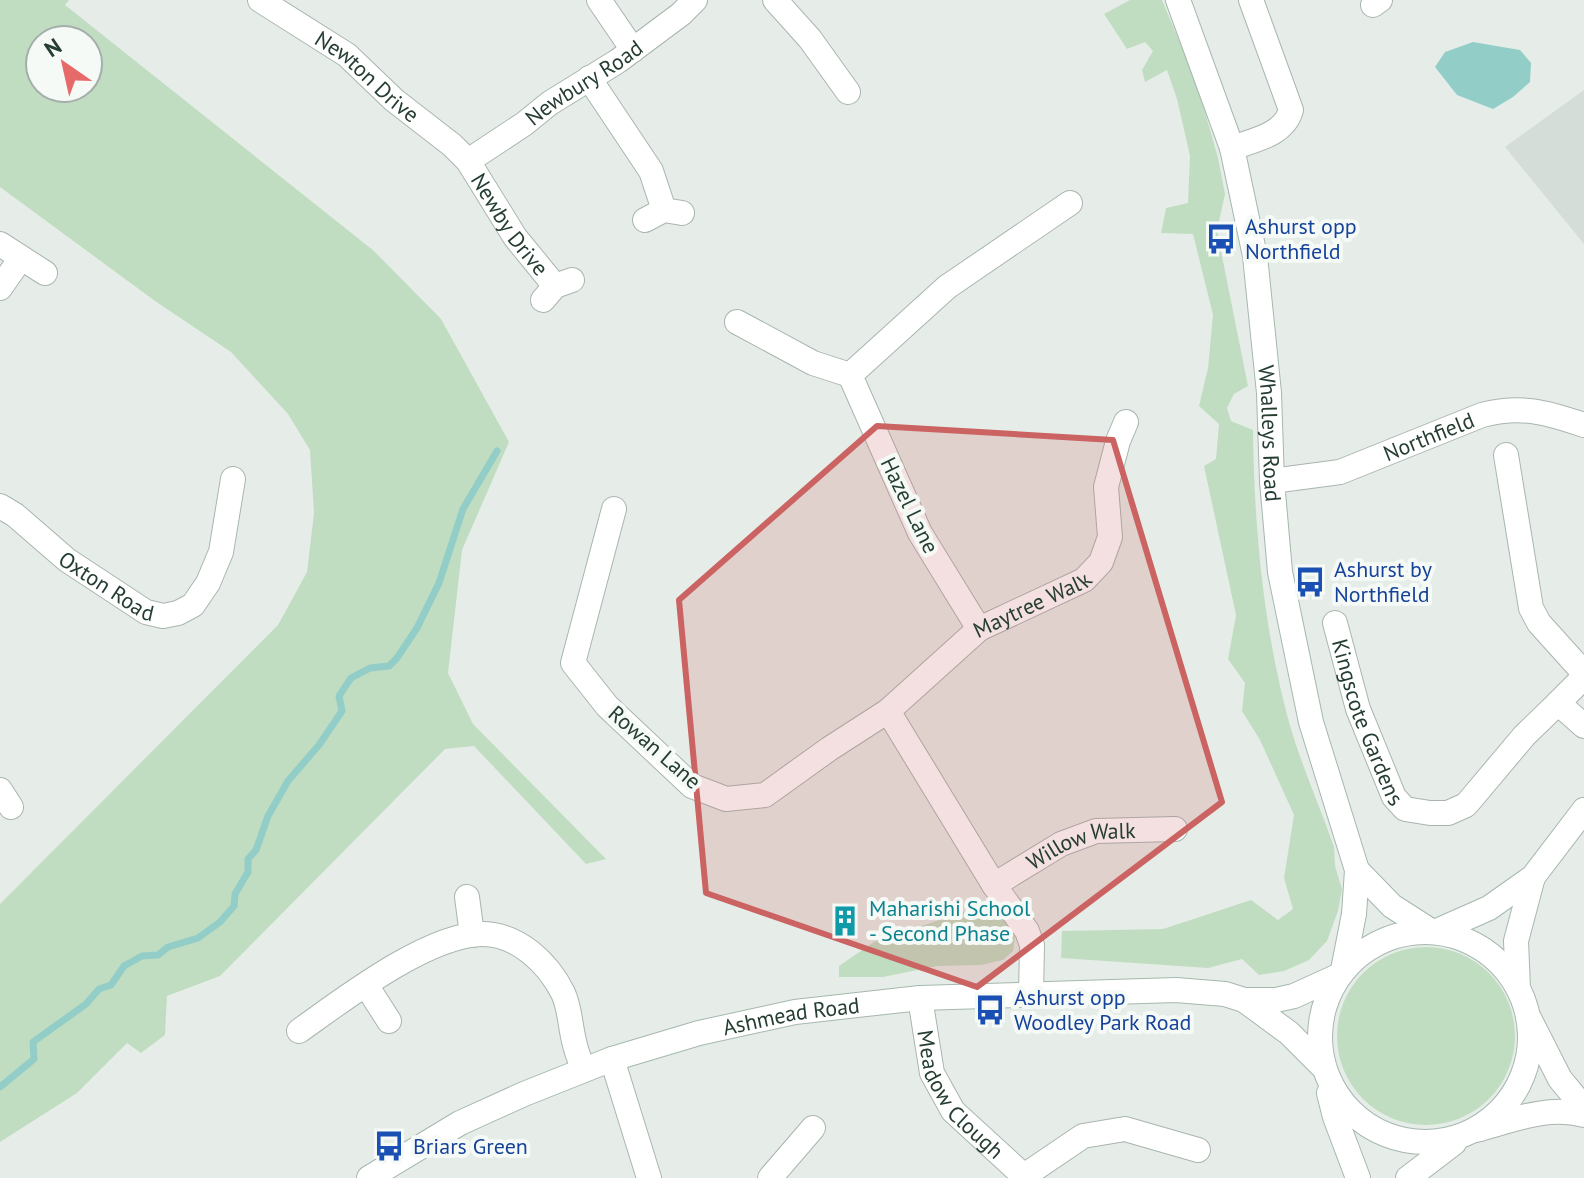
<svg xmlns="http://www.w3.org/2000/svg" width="1584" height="1178" viewBox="0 0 1584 1178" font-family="'PT Sans',sans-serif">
<rect width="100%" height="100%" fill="#e6ede8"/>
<polygon fill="#d4ddd7" points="1584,90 1584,244 1505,147"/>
<g fill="#c1ddc1" fill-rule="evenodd">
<path d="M 0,0 L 69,0 L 65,5 L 374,251 L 441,319 L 509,442 L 462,550 L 448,673 L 473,724 L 606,859 L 586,864 L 474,746 L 445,749 L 220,976 L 167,996 L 165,1035 L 141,1053 L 127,1043 L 77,1093 L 0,1142 L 0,904 L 278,625 L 307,572 L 314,513 L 310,450 L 288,414 L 231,352 L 155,301 L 0,187 ZM 40,40 L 88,40 L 88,88 L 40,88 Z"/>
<path d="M 1130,0 L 1162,0 L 1197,84 L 1218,158 L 1225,194 L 1217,231 L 1248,386 L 1234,394 L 1227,408 L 1231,421 L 1253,430 C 1254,524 1263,623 1287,715 C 1299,760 1319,804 1334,847 L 1335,866 L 1342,889 L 1338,911 L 1327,941 L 1309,960 L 1284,971 L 1259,975 L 1242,959 L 1208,968 L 1061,958 L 1062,931 L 1163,929 L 1251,900 L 1278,920 L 1293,909 L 1284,878 L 1294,815 L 1260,740 L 1242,711 L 1245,683 L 1228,659 L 1236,615 L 1204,466 L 1216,459 L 1219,424 L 1199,406 L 1208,368 L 1213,315 L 1193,234 L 1161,233 L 1166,208 L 1188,203 L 1190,156 L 1177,99 L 1167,70 L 1145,82 L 1142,70 L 1153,51 L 1145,42 L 1127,49 L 1104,14 Z"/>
<polygon points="984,905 1004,911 1015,937 1013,951 1003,960 981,965 937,966 883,977 839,977 839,966 874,942"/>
<circle cx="1426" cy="1036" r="89"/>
</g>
<polygon fill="#93cdc8" points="1473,42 1520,50 1531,63 1530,82 1513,97 1493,109 1457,95 1435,67 1445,52"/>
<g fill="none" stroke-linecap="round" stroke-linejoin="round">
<polyline stroke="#93cdc8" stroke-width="7" points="0,1087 34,1059 33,1042 86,1004 99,989 111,985 124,966 142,956 158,955 168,947 198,938 220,922 234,906 235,894 248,872 248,859 256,850 268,816 288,781 319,745 342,711 339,696 351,678 370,668 389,666 397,658 417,628 439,583 463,509 497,451"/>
<g stroke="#a9b5ae" stroke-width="26">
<g id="street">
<path id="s1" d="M 260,0 L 347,55 L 394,100 L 452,145 L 468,161 L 515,237 L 555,286"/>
<polyline points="599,0 633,50"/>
<polyline points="775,0 810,39 848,92"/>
<polyline points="1373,5 1380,0"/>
<polyline points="589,78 651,171 664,210"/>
<path d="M 1232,148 C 1254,140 1284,135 1291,110 L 1251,0"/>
<path id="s2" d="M 468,161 L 524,124 L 550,103 L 618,61 L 681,14 L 695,0"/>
<polyline points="645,220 664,210 682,213"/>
<polyline points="0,244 45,273"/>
<polyline points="0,288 21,258"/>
<polyline points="543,300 555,286 572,280"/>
<polyline points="737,322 813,363 850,375"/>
<polyline points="1506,455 1531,608 1539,623 1584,673"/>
<path id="s3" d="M 1272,481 L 1340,472 L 1482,415 C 1522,405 1545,412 1584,425"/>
<path id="s4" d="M 0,506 L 15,515 L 67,560 L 146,612 L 163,616 L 178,613 L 193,605 L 208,583 L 221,552 L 233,479"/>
<path id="s5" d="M 614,509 L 573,663 L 607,706 L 692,786 L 726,799 L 765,795 L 829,749 L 888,711 L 979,629 L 1084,580 L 1101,562 L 1110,537 L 1106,487 L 1118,441 L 1126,422"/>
<path id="s6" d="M 1335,623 L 1358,709 L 1394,797 L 1405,809 L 1430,813 L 1448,813 L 1466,805 L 1524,736 L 1558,703"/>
<polyline points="979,629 920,533 850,375 947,287 1070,203"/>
<polyline points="1584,677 1558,703 1584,726"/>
<polyline points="888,711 994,885 1027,931 1032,945 1031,995"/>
<polyline points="0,790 11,807"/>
<path id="s7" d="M 994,885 L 1061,844 L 1096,831 L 1175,829"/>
<polyline points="467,897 472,935"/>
<polyline points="366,985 389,1021"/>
<path id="s8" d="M 920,998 L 932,1073 L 953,1111 L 1026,1178"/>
<polyline points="1529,1018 1560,1079 1584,1108"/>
<path d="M 299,1031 C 344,999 427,935 482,934 C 518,934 548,963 563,993 C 570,1008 570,1025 574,1041 C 576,1051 580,1061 584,1070"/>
<polyline points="612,1059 649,1178"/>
<path d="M 1476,1130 C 1510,1121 1548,1105 1584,1115"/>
<polyline points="1024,1176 1083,1136 1125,1129 1198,1150"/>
<polyline points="770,1178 813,1128"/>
</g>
</g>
<g stroke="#a5b8ad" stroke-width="26">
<g id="secondary">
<path id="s9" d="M 1178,0 L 1232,148 L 1255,256 L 1269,393 L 1272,481 L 1280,572 L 1311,722 L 1357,870 L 1354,914 L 1343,970"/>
<polyline points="1357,870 1392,906 1431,931"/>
<polyline points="1437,931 1489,908 1533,877 1584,810"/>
<circle cx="1425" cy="1037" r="105"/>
<polyline points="1518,988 1516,941 1533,877"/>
<polyline points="1244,1000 1289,1033 1322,1066"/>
<polyline points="1329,1093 1335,1117 1358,1178"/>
<path id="s10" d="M 369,1178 L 460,1123 L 524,1094 L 612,1059 L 699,1033 L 795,1012 L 920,998 L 1176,990 L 1225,994 L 1244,1000 L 1276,1000 L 1294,996 L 1338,976"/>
<polyline points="1408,1178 1454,1143"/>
</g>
</g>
<use href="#street" stroke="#fff" stroke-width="24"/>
<use href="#secondary" stroke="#fff" stroke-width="24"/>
</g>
<path fill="#ca6362" fill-opacity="0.2" stroke="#ca6362" stroke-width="6" stroke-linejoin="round" d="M 877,426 L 1113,440 L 1222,802 L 977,987 L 706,893 L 679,600 Z"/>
<defs>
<g id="bus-bare" transform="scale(2.4)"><path d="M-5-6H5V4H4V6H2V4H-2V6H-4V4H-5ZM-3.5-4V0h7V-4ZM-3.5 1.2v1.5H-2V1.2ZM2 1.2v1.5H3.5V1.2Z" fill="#1a4fb4" stroke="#f6faf7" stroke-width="2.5" paint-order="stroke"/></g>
<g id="building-bare" transform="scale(2.4)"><path d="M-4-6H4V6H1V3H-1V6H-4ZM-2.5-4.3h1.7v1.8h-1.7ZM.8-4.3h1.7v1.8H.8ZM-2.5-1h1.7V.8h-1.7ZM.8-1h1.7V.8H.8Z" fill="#0f9aa8" stroke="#f6faf7" stroke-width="2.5" paint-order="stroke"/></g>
</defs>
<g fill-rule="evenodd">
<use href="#bus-bare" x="1221" y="239"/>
<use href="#bus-bare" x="1310" y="582"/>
<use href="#building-bare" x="845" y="921"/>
<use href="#bus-bare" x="990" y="1010"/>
<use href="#bus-bare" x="389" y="1146"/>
</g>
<g text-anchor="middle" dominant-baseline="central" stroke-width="8" stroke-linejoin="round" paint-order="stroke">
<g font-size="22" fill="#263e32" stroke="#f6faf7">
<text stroke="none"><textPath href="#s1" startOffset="132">Newton Drive</textPath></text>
<text stroke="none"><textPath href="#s2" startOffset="140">Newbury Road</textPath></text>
<text stroke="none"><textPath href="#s1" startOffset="340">Newby Drive</textPath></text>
<text stroke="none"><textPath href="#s9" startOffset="446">Whalleys Road</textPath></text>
<text stroke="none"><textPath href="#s3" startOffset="164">Northfield</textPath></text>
<text transform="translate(910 505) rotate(64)">Hazel Lane</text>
<text stroke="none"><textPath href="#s4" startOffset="134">Oxton Road</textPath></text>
<text stroke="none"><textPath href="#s5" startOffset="736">Maytree Walk</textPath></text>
<text stroke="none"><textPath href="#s6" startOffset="104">Kingscote Gardens</textPath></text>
<text transform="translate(655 747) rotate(41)">Rowan Lane</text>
<text stroke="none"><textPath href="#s7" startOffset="98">Willow Walk</textPath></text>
<text stroke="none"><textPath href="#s10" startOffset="456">Ashmead Road</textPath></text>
<text stroke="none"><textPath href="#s8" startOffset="108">Meadow Clough</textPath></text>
</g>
<g font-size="22" fill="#164399" stroke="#f6faf7" text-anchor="start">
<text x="1245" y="226">Ashurst opp<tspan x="1245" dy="25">Northfield</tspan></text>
<text x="1334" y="569">Ashurst by<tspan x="1334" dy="25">Northfield</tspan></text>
<text x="1014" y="997">Ashurst opp<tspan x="1014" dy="25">Woodley Park Road</tspan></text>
<text x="413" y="1146">Briars Green</text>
</g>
<g font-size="22" fill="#0d838f" stroke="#f6faf7" text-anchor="start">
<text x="869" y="908">Maharishi School<tspan x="869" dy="25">- Second Phase</tspan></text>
</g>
</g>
<g transform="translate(64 64) rotate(326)"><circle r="38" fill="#f6faf7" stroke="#a3afa8" stroke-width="2"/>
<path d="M0-6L14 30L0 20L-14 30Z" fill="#e76a6a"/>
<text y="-12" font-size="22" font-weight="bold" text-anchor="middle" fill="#263e32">N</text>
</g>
</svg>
